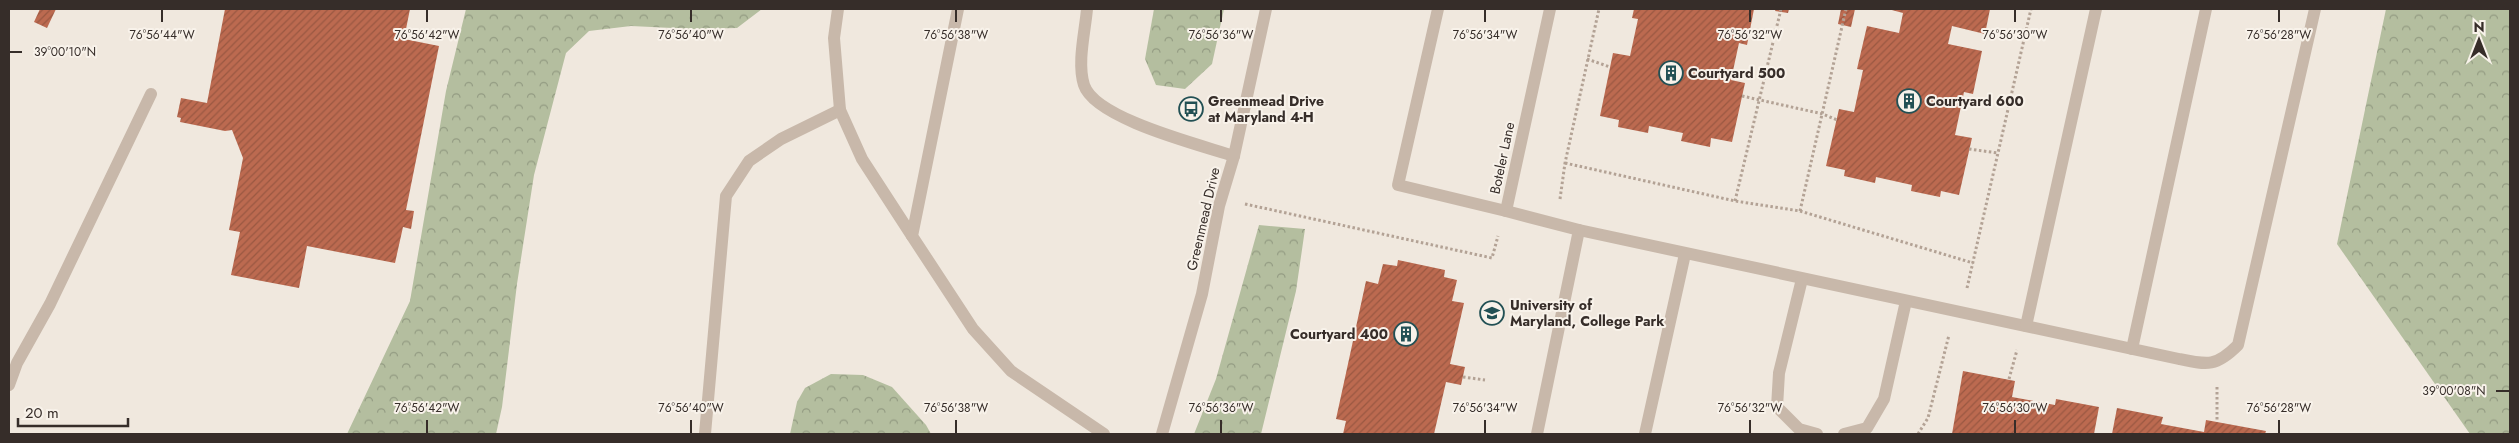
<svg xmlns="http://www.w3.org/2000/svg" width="2519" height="443" viewBox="0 0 2519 443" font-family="Jost,sans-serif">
<defs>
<pattern id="forest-crowns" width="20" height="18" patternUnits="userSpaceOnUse" patternTransform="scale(1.25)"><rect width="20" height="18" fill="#b4be9f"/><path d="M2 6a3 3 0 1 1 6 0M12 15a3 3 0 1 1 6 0" fill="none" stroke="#939b82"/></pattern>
<pattern id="building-hatch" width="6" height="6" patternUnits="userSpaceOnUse" patternTransform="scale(1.25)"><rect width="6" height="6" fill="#bc6a50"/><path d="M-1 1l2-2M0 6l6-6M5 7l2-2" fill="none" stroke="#9a5842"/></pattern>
</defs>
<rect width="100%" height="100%" fill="#f0e8de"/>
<g fill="url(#forest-crowns)">
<polygon points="466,9 762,9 737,28 693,29 631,26 589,31 566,53 534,175 517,284 502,407 496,434 347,434 410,301 446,91"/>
<polygon points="1154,9 1224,9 1212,64 1185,89 1156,85 1145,59"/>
<polygon points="2386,9 2510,9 2510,434 2470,434 2337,244"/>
<polygon points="1259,225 1305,229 1296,291 1261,434 1194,434 1216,379"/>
<polygon points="831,374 863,375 892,387 926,425 931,434 790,434 797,402 805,388"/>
</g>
<g fill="url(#building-hatch)">
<polygon points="40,9 56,9 47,28 34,22"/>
<polygon points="225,9 410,9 404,39 439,46 406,210 414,211 411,229 403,227 395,263 307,246 299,288 231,275 240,232 229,230 243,158 232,130 225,131 180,122 181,118 177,117 181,98 207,103"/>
<polygon points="1634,9 1754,9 1747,45 1739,43 1731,80 1745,83 1732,142 1711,138 1710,147 1681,141 1683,133 1649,126 1648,133 1618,127 1619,120 1600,116 1613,53 1630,56 1638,19 1632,18"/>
<polygon points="1776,9 1789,9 1788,13 1775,11"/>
<polygon points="1841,9 1855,9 1851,27 1838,24"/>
<polygon points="1888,9 1990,9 1985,34 1952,26 1948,44 1982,51 1973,94 1964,92 1955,135 1972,138 1959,195 1941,191 1940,197 1911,191 1912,185 1876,177 1875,183 1844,176 1845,170 1826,166 1839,109 1854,112 1863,70 1857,69 1867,26 1899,33 1903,13"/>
<polygon points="1398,260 1445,270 1444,277 1457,280 1452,301 1464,303 1450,364 1465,367 1461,385 1446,382 1434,434 1343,434 1346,421 1336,419 1366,281 1378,284 1383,264 1397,266"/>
<polygon points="1963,371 2015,381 2012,397 2055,405 2056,399 2099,407 2094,434 1952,434"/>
<polygon points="2117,408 2163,417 2161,424 2204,432 2206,420 2266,431 2265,434 2112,434"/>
</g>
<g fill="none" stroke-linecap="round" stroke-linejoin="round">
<g stroke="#b3a295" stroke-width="3" stroke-dasharray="2.5 2.5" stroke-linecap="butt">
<polyline points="1587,59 1610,67"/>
<polyline points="1742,96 1823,114 1837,120"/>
<polyline points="1969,149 1998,153"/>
<polyline points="1565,163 1735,201 1800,211 1973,263"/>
<polyline points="1560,199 1565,163 1599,9"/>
<polyline points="1735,201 1781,9"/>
<polyline points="1245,204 1492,258 1498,236"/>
<polyline points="1800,211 1846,9"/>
<polyline points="1967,288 2031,9"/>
<polyline points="1463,377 1485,380"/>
<polyline points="2009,379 2017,350"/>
<polyline points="2217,387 2217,422"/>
<polyline points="1918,434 1928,418 1949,335"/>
</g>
<g stroke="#c8b8aa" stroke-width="12">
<polyline points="838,9 834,38 840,110 862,159 912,236"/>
<polyline points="958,9 912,236 973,329 1011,371 1104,434"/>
<path d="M 1087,9 C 1085,32 1077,63 1084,85 C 1095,119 1201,145 1234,156"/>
<polyline points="1438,9 1398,185 1506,211"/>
<path d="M 1579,230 L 2179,359 C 2208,365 2216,367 2238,345 L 2315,9"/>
<polyline points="1802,279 1779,373 1777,407 1799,429 1817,434"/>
<polyline points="2026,326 2096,9"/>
<polyline points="2132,349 2206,9"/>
<polyline points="9,385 17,363 50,304 151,94"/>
<polyline points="705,434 726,196 749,161 781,139 840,110"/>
<polyline points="1645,434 1685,254"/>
<polyline points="1844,434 1867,428 1884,399 1906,301"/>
</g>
<g stroke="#c8b8aa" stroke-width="12">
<polyline points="1162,434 1202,294 1219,206 1234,156 1266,9"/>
<polyline points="1537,434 1579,230 1506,211 1550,9"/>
</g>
</g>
<path fill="none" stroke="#362d29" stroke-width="2" d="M 162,10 L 162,22M 427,10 L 427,22M 691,10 L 691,22M 956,10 L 956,22M 1221,10 L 1221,22M 1485,10 L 1485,22M 1750,10 L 1750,22M 2015,10 L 2015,22M 2279,10 L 2279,22M 10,52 L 22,52M 2496,391 L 2509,391M 427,420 L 427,433M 691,420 L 691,433M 956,420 L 956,433M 1221,420 L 1221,433M 1485,420 L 1485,433M 1750,420 L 1750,433M 2015,420 L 2015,433M 2279,420 L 2279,433"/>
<defs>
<g id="building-ring" transform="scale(1.25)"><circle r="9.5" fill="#f8f2ea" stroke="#225054" stroke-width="1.5"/><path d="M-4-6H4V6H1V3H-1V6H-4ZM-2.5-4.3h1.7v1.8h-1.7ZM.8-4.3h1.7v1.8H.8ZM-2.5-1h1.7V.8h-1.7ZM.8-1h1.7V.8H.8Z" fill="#225054"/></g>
<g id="bus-ring" transform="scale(1.25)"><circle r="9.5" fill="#f8f2ea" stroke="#225054" stroke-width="1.5"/><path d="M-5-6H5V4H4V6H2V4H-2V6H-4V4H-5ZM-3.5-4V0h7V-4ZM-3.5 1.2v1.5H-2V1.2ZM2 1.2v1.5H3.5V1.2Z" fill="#225054"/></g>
<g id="university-ring" transform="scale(1.25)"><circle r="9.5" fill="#f8f2ea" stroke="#225054" stroke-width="1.5"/><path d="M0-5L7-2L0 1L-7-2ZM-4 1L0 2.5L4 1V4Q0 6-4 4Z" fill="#225054"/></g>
</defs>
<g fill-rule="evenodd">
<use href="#building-ring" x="1671" y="73"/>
<use href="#building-ring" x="1909" y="101"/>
<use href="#bus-ring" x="1191" y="109"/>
<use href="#university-ring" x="1492" y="313"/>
<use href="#building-ring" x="1406" y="334"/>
</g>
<g text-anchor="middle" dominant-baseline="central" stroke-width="4" stroke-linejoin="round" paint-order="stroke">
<g font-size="14" font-weight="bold" fill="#362d29" stroke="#f8f2ea" text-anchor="start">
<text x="1688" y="73">Courtyard 500</text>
<text x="1208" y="101">Greenmead Drive<tspan x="1208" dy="16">at Maryland 4-H</tspan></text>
<text x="1926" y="101">Courtyard 600</text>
<text x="1510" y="305">University of<tspan x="1510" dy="16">Maryland, College Park</tspan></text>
<text x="1388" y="334" text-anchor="end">Courtyard 400</text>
</g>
<g font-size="14" fill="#362d29" stroke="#f8f2ea">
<text transform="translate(1502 158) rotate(-78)">Boteler Lane</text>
<text transform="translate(1203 219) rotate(-77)">Greenmead Drive</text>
</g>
</g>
<g font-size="12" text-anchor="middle" fill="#362d29" stroke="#f8f2ea" stroke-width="4" stroke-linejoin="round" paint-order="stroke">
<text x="162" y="39">76°56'44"W</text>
<text x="427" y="39">76°56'42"W</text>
<text x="691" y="39">76°56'40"W</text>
<text x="956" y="39">76°56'38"W</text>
<text x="1221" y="39">76°56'36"W</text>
<text x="1485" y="39">76°56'34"W</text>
<text x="1750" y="39">76°56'32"W</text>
<text x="2015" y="39">76°56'30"W</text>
<text x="2279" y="39">76°56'28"W</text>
<text x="65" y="56">39°00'10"N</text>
<text x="2454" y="395">39°00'08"N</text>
<text x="427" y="412">76°56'42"W</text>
<text x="691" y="412">76°56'40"W</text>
<text x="956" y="412">76°56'38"W</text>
<text x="1221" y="412">76°56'36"W</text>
<text x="1485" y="412">76°56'34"W</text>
<text x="1750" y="412">76°56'32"W</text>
<text x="2015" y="412">76°56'30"W</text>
<text x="2279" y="412">76°56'28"W</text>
</g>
<rect width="2519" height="443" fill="none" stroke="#362d29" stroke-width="20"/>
<g transform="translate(2479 40)" stroke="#f8f2ea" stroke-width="4" paint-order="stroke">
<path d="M0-4L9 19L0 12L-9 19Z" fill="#362d29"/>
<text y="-8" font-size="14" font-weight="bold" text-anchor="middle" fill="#362d29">N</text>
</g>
<path d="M18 418v8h110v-8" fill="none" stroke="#362d29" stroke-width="2.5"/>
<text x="25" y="418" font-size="15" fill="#362d29" stroke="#f8f2ea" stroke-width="4" paint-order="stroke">20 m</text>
</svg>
